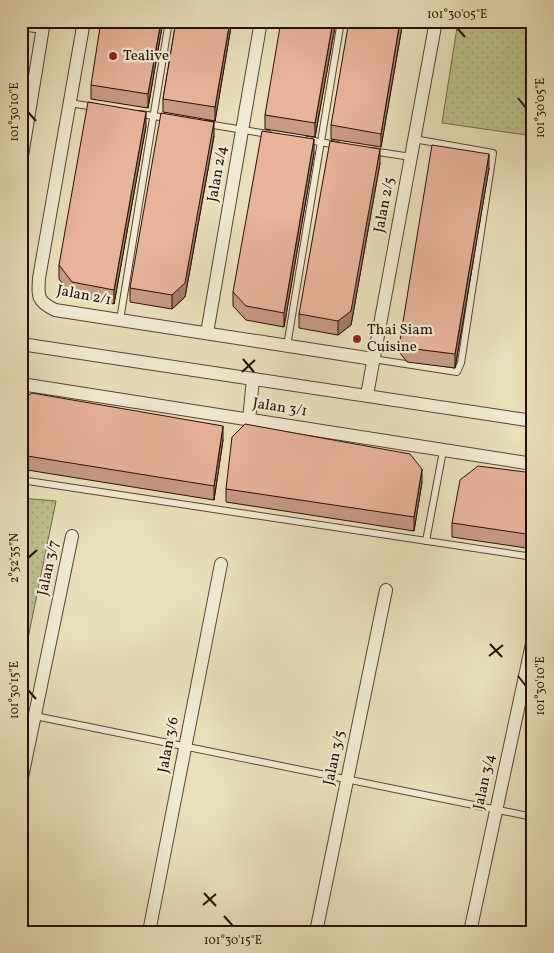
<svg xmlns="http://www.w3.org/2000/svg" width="554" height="953" viewBox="0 0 554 953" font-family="Vollkorn,serif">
<defs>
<pattern id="park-dots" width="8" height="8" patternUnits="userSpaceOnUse" patternTransform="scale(1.25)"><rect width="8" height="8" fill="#bcc08b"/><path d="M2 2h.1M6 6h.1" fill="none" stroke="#a2a476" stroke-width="1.8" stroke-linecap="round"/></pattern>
</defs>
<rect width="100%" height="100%" fill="#e9dfb9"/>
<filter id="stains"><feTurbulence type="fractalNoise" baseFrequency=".004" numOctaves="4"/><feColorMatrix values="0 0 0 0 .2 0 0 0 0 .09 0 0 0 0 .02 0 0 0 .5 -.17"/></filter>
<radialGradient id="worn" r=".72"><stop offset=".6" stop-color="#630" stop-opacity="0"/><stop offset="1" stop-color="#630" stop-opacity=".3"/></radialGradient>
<g fill="url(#park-dots)" stroke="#726848">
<polygon points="458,21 533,21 533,136 442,123"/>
<polygon points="21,498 56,501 21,673"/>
</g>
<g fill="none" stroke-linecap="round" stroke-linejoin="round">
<g stroke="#584331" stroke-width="8">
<g id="service">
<polyline points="69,103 95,107"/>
<polyline points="140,114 167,118"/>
<polyline points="207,124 268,134"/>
<polyline points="308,140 337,145"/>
<polyline points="372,151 411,157"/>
<polyline points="120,320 169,21"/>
<polyline points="287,346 341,21"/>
<polyline points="373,359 457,372 461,363 493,153 414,139"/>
<polyline points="21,480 533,557"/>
<polyline points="426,541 443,451"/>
<polyline points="35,716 533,817"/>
</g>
</g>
<g stroke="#584331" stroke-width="14">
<g id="minor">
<path d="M 84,21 L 39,278 C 38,297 37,301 55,310 L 373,359"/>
<polyline points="21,24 43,27"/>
<polyline points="21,162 44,21"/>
<polyline points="207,333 261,21"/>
<polyline points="21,344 533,421"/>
<polyline points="21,384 533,464"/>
<polyline points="367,395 436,21"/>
<polyline points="249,420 253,379"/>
<polyline points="21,782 72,536"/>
<polyline points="149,932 221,564"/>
<polyline points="316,932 386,590"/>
<polyline points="470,932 533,639"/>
</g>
</g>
<use href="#service" stroke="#f1ead2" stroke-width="6"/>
<use href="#minor" stroke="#f1ead2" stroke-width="12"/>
</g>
<g fill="#c79a84" stroke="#280f04">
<polygon points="163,21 148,108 91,99 91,85"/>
<polygon points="176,21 232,21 215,121 163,112 163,99"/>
<polygon points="336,21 315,137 265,129 265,115"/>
<polygon points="403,21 381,147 331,139 331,125"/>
<polygon points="146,126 114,304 72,296 59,279 59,265"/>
<polygon points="214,136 185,297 172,309 130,302 130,288"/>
<polygon points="314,153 284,327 246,320 233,306 233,292"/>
<polygon points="380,163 351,325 338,335 299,328 299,314"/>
<polygon points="489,168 455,368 407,362 400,353 400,340"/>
<polygon points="21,400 223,440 214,500 21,469"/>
<polygon points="533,473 533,549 452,537 452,523"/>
<polygon points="422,482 414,531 226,502 226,489"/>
</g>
<g fill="#a27d6b" stroke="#280f04">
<polygon points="161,21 163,21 148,108 148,94"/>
<polygon points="230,21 232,21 215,121 215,107"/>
<polygon points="333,21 336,21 315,137 315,123"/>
<polygon points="400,21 403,21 381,147 381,134"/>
<polygon points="146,112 146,126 114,304 114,290"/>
<polygon points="214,122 214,136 185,297 172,309 172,295"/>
<polygon points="314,139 314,153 284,327 284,313"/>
<polygon points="380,149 380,163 351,325 338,335 338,321"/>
<polygon points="489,154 489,168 455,368 455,354"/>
<polygon points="223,426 223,440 214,500 214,486"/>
<polygon points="422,469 422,482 414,531 414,517"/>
</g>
<g fill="#e7b399" stroke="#280f04">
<polygon points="101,21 161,21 148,94 91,85"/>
<polygon points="176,21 230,21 215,107 163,99"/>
<polygon points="281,21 333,21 315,123 265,115"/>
<polygon points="349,21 400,21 381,134 331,125"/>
<polygon points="88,102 146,112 114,290 72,282 59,265"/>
<polygon points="161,113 214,122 185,283 172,295 130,288"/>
<polygon points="262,131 314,139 284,313 246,306 233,292"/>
<polygon points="330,141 380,149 351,311 338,321 299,314"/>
<polygon points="432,145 489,154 455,354 407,348 400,340"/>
<polygon points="32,393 223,426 214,486 21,455 21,400"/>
<polygon points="245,424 410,454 422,469 414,517 226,489 232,437"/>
<polygon points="478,466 533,473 533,535 452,523 460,480"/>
</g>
<path fill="none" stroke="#280f04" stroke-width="2" d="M 457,28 L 465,37M 518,98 L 526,108M 28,112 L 36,121M 243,359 L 254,372M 242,372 L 255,360M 28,558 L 37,550M 490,644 L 502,657M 489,656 L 503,645M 518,676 L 526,686M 28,690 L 36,699M 204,893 L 216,906M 203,905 L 216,894M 224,916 L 233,926"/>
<g fill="#8f2418" stroke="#f1ead2" stroke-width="2">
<circle cx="113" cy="56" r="5"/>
<circle cx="357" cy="339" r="5"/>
</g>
<g text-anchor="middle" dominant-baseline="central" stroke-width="4.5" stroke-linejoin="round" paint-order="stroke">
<g font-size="15" fill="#280f04" stroke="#f1ead2" text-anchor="start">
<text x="123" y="56">Tealive</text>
<text x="367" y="330">Thai Siam<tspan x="367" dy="17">Cuisine</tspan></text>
</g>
<g font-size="15" fill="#280f04" stroke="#f1ead2">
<text transform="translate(218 174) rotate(-80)">Jalan 2/4</text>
<text transform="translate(385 205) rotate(-79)">Jalan 2/5</text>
<text transform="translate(84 296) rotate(11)">Jalan 2/1</text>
<text transform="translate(280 408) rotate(9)">Jalan 3/1</text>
<text transform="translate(49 568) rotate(-78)">Jalan 3/7</text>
<text transform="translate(169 745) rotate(-79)">Jalan 3/6</text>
<text transform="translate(335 758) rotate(-78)">Jalan 3/5</text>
<text transform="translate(485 782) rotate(-78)">Jalan 3/4</text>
</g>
</g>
<rect width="554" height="953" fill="none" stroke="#e9dfb9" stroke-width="55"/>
<rect x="28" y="28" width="498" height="898" fill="none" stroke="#280f04" stroke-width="2"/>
<g font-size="12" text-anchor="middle" fill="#280f04">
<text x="457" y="18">101°30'05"E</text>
<text transform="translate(540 108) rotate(-90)" y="4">101°30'05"E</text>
<text transform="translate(14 112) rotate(-90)" y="4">101°30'10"E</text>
<text transform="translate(14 558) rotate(-90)" y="4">2°52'35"N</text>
<text transform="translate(540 686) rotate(-90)" y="4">101°30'10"E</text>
<text transform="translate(14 690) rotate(-90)" y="4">101°30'15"E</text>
<text x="233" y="944">101°30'15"E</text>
</g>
<rect width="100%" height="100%" filter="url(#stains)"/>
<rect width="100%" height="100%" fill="url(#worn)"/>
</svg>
